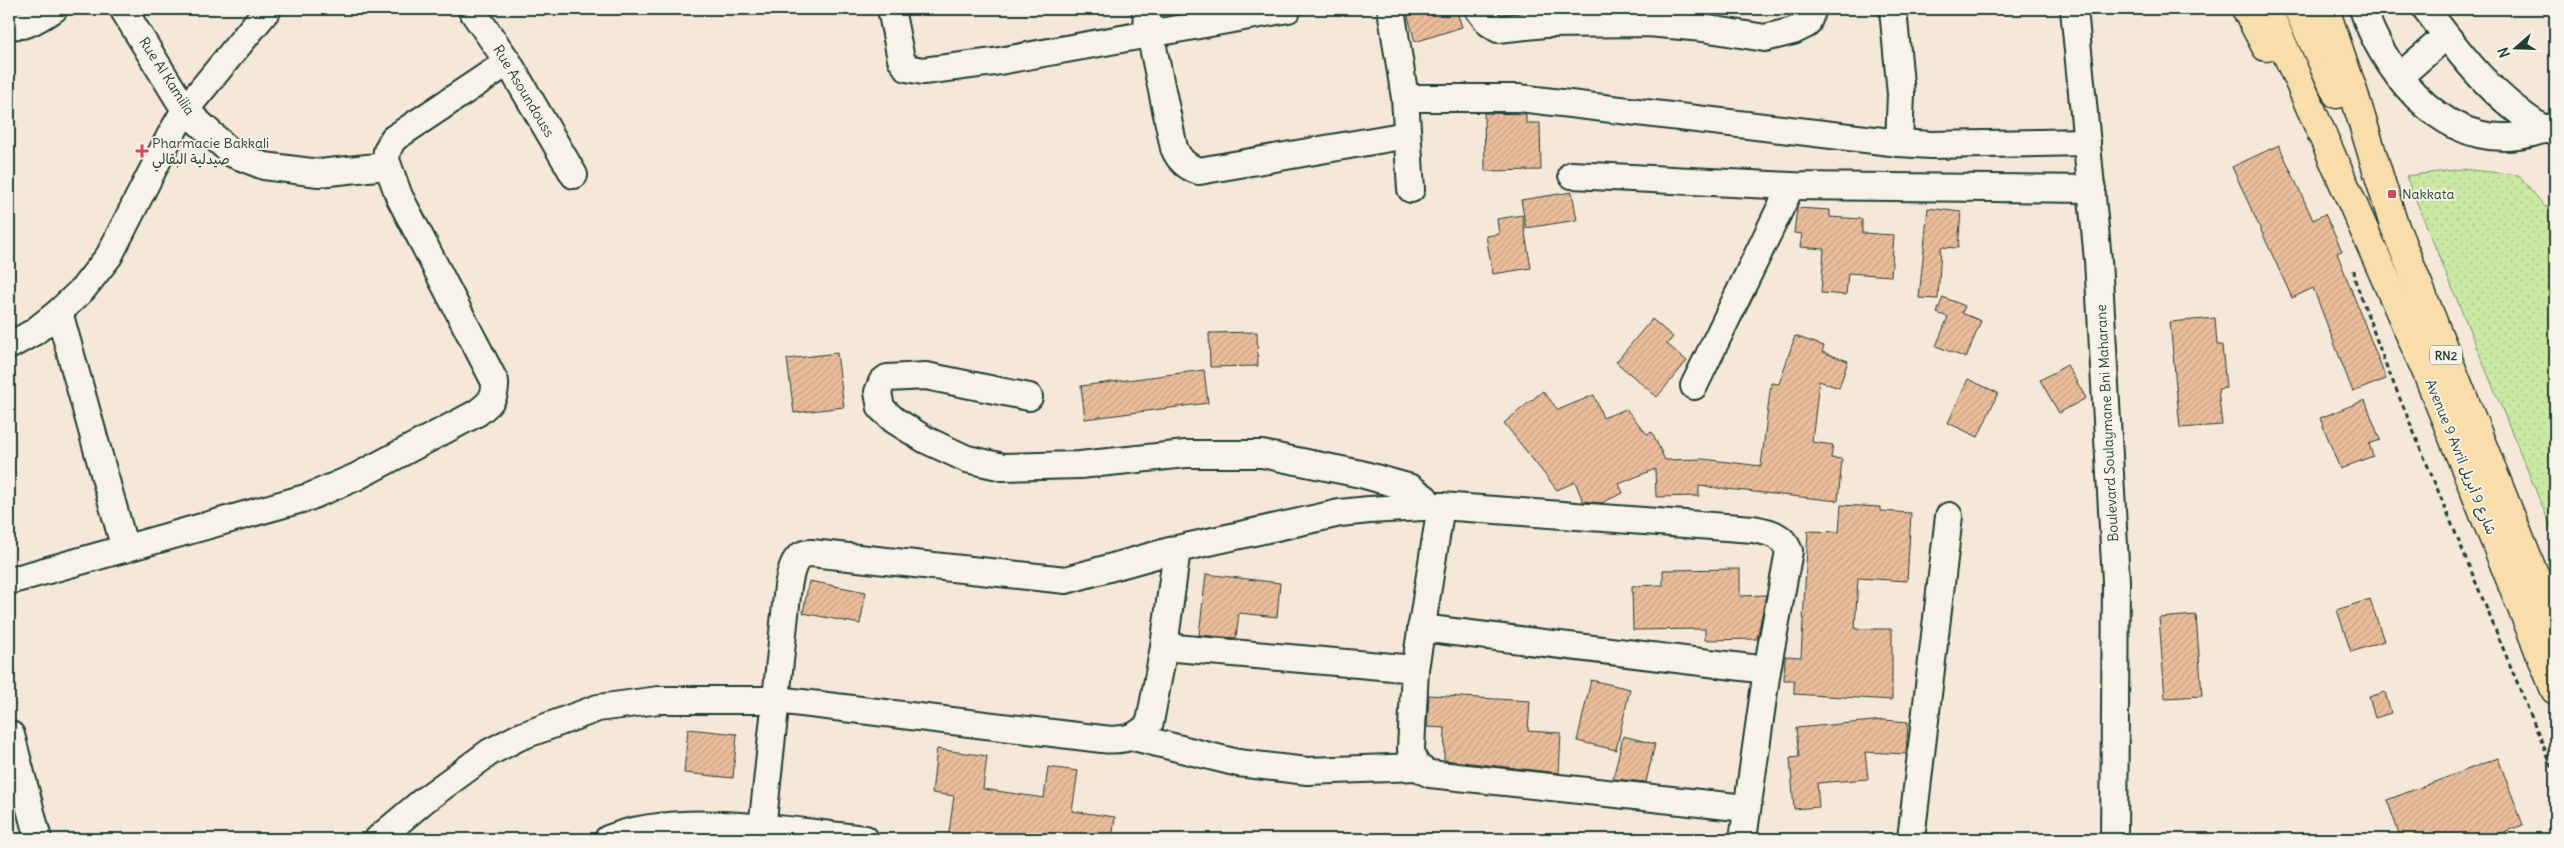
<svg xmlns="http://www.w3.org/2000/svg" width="2564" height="848" viewBox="0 0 2564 848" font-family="Delius,'Playpen Sans Arabic',sans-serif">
<defs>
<pattern id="grass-dots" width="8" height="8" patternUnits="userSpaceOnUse" patternTransform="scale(1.25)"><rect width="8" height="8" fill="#cae9a2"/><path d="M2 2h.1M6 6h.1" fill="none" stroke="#adc98c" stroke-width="1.8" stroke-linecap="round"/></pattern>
<pattern id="building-hatch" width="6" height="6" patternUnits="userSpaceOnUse" patternTransform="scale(1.25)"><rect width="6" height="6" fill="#ebbd9b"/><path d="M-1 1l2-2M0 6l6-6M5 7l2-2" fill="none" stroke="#c9a386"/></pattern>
</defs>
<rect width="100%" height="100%" fill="#f5e8d9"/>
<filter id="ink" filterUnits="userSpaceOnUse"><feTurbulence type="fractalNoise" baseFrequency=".02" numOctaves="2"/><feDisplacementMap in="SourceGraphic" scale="10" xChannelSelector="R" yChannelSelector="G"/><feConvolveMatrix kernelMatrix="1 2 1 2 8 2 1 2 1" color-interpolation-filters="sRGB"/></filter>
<g filter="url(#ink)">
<polygon fill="url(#grass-dots)" stroke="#74936b" points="2462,169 2519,175 2545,207 2555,205 2555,537 2406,176"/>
<g fill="url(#building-hatch)" stroke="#1f3d34">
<polygon points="1406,9 1456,9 1462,27 1415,42"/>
<polygon points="1484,113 1526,114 1526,123 1540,123 1541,170 1485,171"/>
<polygon points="2279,145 2313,220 2325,214 2342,251 2337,253 2386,379 2353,392 2313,288 2292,298 2232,167"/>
<polygon points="1572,192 1577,220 1526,228 1521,200"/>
<polygon points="1797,208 1830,210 1830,217 1862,219 1862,233 1894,235 1891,276 1848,273 1846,295 1821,293 1824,249 1800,247 1802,234 1794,233"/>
<polygon points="1928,208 1961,212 1958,248 1941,247 1938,299 1919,298"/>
<polygon points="1522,215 1531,268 1493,274 1486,236 1499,234 1497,219"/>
<polygon points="1943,297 1965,306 1962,313 1981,321 1966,358 1936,346 1948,317 1937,313"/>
<polygon points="2215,318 2217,345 2222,345 2226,388 2218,389 2222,425 2180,428 2170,322"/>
<polygon points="1652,319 1673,337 1667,344 1687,361 1657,397 1616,362"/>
<polygon points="1257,332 1258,366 1210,367 1209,333"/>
<polygon points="1795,336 1824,346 1822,352 1848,361 1839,388 1819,381 1812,442 1833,445 1831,458 1842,459 1838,501 1699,486 1699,496 1656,497 1655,469 1619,484 1623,493 1601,503 1583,501 1575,482 1557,490 1504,423 1543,391 1558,410 1594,395 1603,418 1626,409 1647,434 1652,432 1665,460 1703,459 1761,466 1771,383 1779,384"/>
<polygon points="837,353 844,407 794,413 787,359"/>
<polygon points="2067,365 2086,398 2059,413 2040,380"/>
<polygon points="1204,370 1208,403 1085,419 1081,386"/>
<polygon points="1968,379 1998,393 1978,437 1948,423"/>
<polygon points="2365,400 2380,440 2369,444 2373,456 2340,469 2320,418"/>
<polygon points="1841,505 1880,507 1880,511 1911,513 1907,581 1858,578 1855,629 1892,629 1892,700 1794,694 1794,680 1784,680 1785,656 1801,657 1808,531 1839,532"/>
<polygon points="1740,569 1740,596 1766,595 1757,639 1705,640 1705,629 1633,630 1632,586 1663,585 1663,570"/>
<polygon points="1206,574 1280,583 1277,617 1239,613 1236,638 1199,635"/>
<polygon points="809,581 866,592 860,624 803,613"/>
<polygon points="2370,599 2384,641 2351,652 2337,610"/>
<polygon points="2196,615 2202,696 2165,698 2159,618"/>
<polygon points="1591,680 1630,689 1616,750 1577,741"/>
<polygon points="2385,692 2391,713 2375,718 2369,697"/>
<polygon points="1429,695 1530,701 1528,731 1561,733 1559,773 1444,760 1445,728 1427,727"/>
<polygon points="1884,720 1908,722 1906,754 1865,752 1868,779 1817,783 1819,807 1794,809 1790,758 1799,757 1796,728"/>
<polygon points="688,729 737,734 733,778 684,773"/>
<polygon points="1623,736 1655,744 1646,782 1613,779"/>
<polygon points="937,749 987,756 983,789 1044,798 1048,767 1078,771 1072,811 1115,817 1112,839 948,839 954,796 932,793"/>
<polygon points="2498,758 2523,825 2485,839 2401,839 2387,800"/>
</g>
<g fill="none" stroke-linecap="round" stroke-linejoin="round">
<g stroke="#1f3d34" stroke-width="30">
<g id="minor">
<polyline points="123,9 185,110 233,154 264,166 319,173 387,166"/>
<polyline points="471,9 508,62 574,175"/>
<polyline points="891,9 901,59 907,68 923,71 994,62 1288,9"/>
<path d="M 1145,9 L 1174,148 C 1179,160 1186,167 1199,171 L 1407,135"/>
<polyline points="1391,9 1405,98 1411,189"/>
<polyline points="1478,9 1489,23 1498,29 1545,24 1648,23 1703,28 1765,38 1793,31 1807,24 1813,9"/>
<polyline points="2074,9 2098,260 2116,581 2114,839"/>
<path d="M 2363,9 C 2382,68 2437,139 2506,137 C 2523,137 2540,131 2555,126"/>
<path d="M 2426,9 C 2463,58 2492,97 2545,130"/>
<path d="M 9,22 C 22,32 41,16 54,9"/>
<polyline points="2399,77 2446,36"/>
<polyline points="1405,98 1519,98 1899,143 1901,94 1893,9"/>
<polyline points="1899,143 1931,145 2087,142"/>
<polyline points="1572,175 1791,186 2092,189"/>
<polyline points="59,312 125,549"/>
<polyline points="9,346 34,332 59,312 83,289 109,256 170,136 185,110 268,9"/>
<polyline points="1694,386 1791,186"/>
<polyline points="1029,397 926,376 887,378 882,382 878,392 881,408 894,420 926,440 967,459 1003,467 1080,465 1186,454 1262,454 1361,474 1411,488 1425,498 1425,506"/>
<path d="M 1441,506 L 1415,669 L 1411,749 C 1412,762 1418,769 1430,774 L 1746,808"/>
<path d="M 9,581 L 309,497 L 356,477 L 477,413 C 489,404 496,398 495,382 L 399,196 L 386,160 L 387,151 L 393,139 L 508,62"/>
<polyline points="1421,628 1767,670"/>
<polyline points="1164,647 1415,669"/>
<polyline points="9,736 11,735 38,839"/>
<polyline points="1133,737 1238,763 1307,771 1418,767"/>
<path d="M 378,839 L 423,801 L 490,752 L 519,737 L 598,708 L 659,700 L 777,700 L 1102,739 C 1121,741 1139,739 1150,722 L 1164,647 L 1177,549"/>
<path d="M 608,839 C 677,811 792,831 865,839"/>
<path d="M 761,839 L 788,586 C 791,572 793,553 811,553 L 1066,580 L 1177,549 L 1340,513 L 1369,510 L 1441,506 L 1753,529 C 1769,532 1782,534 1789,551 L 1767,670 L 1743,839"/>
<polyline points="1911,839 1949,516"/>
</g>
</g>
<g stroke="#1f3d34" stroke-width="31">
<g id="highway">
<polyline points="2246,9 2266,47"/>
<polyline points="2267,9 2427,373 2555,690"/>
<polyline points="2298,9 2337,94"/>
<polyline points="2325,9 2353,91 2393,222 2555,627"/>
</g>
</g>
<polyline stroke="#1f3d34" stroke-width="3" stroke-dasharray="5 4" stroke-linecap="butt" points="2354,270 2355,280 2384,360 2555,774"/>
<use href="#minor" stroke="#f7f3e8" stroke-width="26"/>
<use href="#highway" stroke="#f9ddab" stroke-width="28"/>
</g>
</g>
<g fill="#d1495b" stroke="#f7f3e8" stroke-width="2">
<path d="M139.5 143.5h5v5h5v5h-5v5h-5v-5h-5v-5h5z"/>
<rect x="2387" y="189" width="10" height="10" rx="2.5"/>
</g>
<g text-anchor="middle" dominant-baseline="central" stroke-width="4" stroke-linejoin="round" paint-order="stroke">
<rect fill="#f7f3e8" stroke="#60746a" stroke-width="1" x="2430" y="345.5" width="32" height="19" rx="4"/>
<g font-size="12" font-weight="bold" fill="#1f3d34">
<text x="2446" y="355">RN2</text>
</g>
<g font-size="14" fill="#1f3d34" stroke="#f7f3e8">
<text transform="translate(167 76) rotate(57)">Rue Al Kamilia</text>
<text transform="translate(524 91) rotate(59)">Rue Asoundouss</text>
<text transform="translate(2107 423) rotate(-93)">Boulevard Soulaymane Bni Maharane</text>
<text transform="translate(2461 457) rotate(68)">Avenue 9 Avril شارع 9 أبريل</text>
</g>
<g font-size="14" fill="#1f3d34" stroke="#f7f3e8" text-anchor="start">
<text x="152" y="143">Pharmacie Bakkali<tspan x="152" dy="16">صيدلية البقالي</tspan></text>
<text x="2402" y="194">Nakkata</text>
</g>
</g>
<rect width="2564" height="848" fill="none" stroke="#f7f3e8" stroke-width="30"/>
<rect x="15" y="15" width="2534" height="818" fill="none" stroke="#1f3d34" stroke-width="2" filter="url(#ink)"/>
<g transform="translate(2516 48) rotate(250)" stroke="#f7f3e8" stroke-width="4" paint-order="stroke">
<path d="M0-4L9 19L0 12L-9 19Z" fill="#1f3d34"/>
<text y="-8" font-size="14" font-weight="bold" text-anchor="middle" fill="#1f3d34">N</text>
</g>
</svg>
